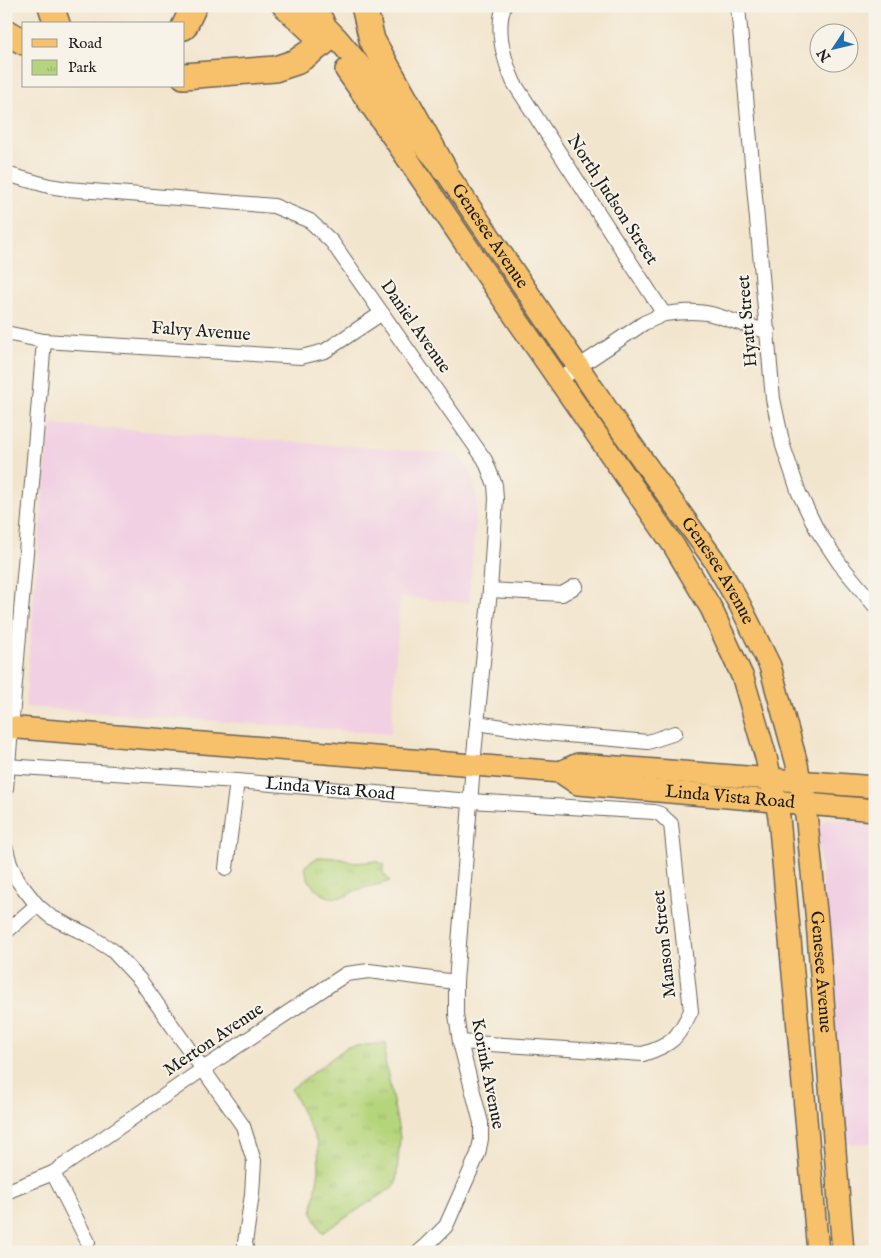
<svg xmlns="http://www.w3.org/2000/svg" width="881" height="1258" viewBox="0 0 881 1258" font-family="'IM FELL English',serif">
<defs>
<pattern id="park-tufts" width="24" height="20" patternUnits="userSpaceOnUse" patternTransform="scale(1.25)"><rect width="24" height="20" fill="#b5d57c"/><path d="M3 7l-1-3M5 7V3M7 7l1-3M15 17l-1-3M17 17v-4M19 17l1-3" fill="none" stroke="#9bb66b"/></pattern>
</defs>
<rect width="100%" height="100%" fill="#f7f3e8"/>
<filter id="ink" filterUnits="userSpaceOnUse"><feTurbulence type="fractalNoise" baseFrequency=".02" numOctaves="2"/><feDisplacementMap in="SourceGraphic" scale="10" xChannelSelector="R" yChannelSelector="G"/><feConvolveMatrix kernelMatrix="1 2 1 2 8 2 1 2 1" color-interpolation-filters="sRGB"/></filter>
<filter id="wash" filterUnits="userSpaceOnUse"><feTurbulence type="fractalNoise" baseFrequency=".0096" numOctaves="4" result="noise"/><feDisplacementMap in="SourceGraphic" scale="20" xChannelSelector="R" yChannelSelector="G"/><feGaussianBlur stdDeviation="1.12" result="paint"/><feColorMatrix in="noise" values="0 0 0 0 0 0 0 0 0 0 0 0 0 0 0 0 0 1.4 0 .05"/><feComposite in="paint" operator="in"/></filter>
<g filter="url(#wash)">
<rect width="100%" height="100%" fill="#f2e5cd"/>
<g fill="#f1d0e3">
<polygon points="50,424 458,454 470,471 477,498 469,603 400,597 391,734 25,707 36,570"/>
<polygon points="827,819 875,823 875,1143 850,1144 846,1134 817,828"/>
</g>
<g fill="url(#park-tufts)" stroke="#68784c">
<path d="M 318,857 L 338,858 L 355,863 L 376,861 L 385,865 L 383,867 L 383,873 L 390,881 C 380,885 370,886 360,889 C 354,890 351,894 346,896 C 324,903 307,886 305,866 Z"/>
<polygon points="386,1043 385,1060 400,1137 396,1185 322,1233 312,1213 319,1170 318,1144 291,1089 347,1047"/>
</g>
</g>
<g filter="url(#ink)">
<g fill="none" stroke-linecap="round" stroke-linejoin="round">
<g stroke="#67625a" stroke-width="16">
<g id="minor">
<path d="M 504,6 C 495,31 504,60 514,83 L 664,314 C 679,312 696,310 711,314 C 730,319 748,327 768,331"/>
<polyline points="738,6 773,399 783,446 799,493 816,528 840,564 875,606"/>
<polyline points="6,174 49,186 68,189 274,206 310,221 332,242 485,460 495,485 496,499 490,590 473,765 456,982 456,1014 460,1042 481,1123 481,1139 478,1154 446,1226 427,1245 419,1252"/>
<polyline points="6,333 44,341 301,357 325,351 382,313"/>
<polyline points="559,380 644,323 664,314"/>
<polyline points="490,590 562,594 576,586"/>
<polyline points="477,723 544,733 648,742 675,733"/>
<path id="s1" d="M 6,766 L 237,781 L 470,801 L 654,812 L 660,814 L 671,824 L 691,1011 C 677,1039 672,1045 643,1054 L 460,1042"/>
<polyline points="6,788 44,341"/>
<polyline points="6,849 10,864 18,881 37,905 51,917 88,935 112,950 140,980 243,1126 254,1161 252,1194 245,1243 247,1252"/>
<polyline points="226,868 237,781"/>
<polyline points="6,932 37,905"/>
<polyline points="53,1173 88,1242"/>
<polyline points="6,1192 53,1173 203,1069 346,974 369,971 456,982"/>
</g>
</g>
<g stroke="#67625a" stroke-width="24">
<g id="primary">
<polyline points="283,6 314,35"/>
<path id="s2" d="M 306,6 L 336,37 L 362,68 L 397,114 L 444,169 L 619,427 L 714,560 L 740,605 L 770,666 L 797,764 L 807,822 L 817,922 L 843,1252"/>
<polyline points="346,70 386,127 520,324 674,546 711,608 743,678 766,757 779,817 818,1252"/>
<path id="s3" d="M 6,727 L 560,772 L 578,784 L 875,810"/>
<polyline points="560,772 578,764 875,787"/>
</g>
</g>
<g stroke="#67625a" stroke-width="28">
<g id="motorway">
<polyline points="51,6 57,24"/>
<polyline points="364,6 372,40 444,169"/>
<polyline points="184,27 194,6"/>
<polyline points="6,32 24,42"/>
<polyline points="184,76 275,69 296,62 323,43 321,21"/>
</g>
</g>
<use href="#minor" stroke="#fff" stroke-width="14"/>
<use href="#primary" stroke="#f6c16b" stroke-width="21"/>
<use href="#motorway" stroke="#f6c16b" stroke-width="25"/>
</g>
</g>
<g text-anchor="middle" dominant-baseline="central" stroke-width="4" stroke-linejoin="round" paint-order="stroke">
<g font-size="18" fill="#1c1c1c" stroke="#f7f3e8">
<text transform="translate(612 200) rotate(57)">North Judson Street</text>
<text stroke="none"><textPath href="#s2" startOffset="295">Genesee Avenue</textPath></text>
<text transform="translate(748 321) rotate(-95)">Hyatt Street</text>
<text transform="translate(415 327) rotate(55)">Daniel Avenue</text>
<text transform="translate(201 332) rotate(4)">Falvy Avenue</text>
<text stroke="none"><textPath href="#s2" startOffset="700">Genesee Avenue</textPath></text>
<text stroke="none"><textPath href="#s1" startOffset="325">Linda Vista Road</textPath></text>
<text stroke="none"><textPath href="#s3" startOffset="730">Linda Vista Road</textPath></text>
<text transform="translate(665 944) rotate(-96)">Manson Street</text>
<text stroke="none"><textPath href="#s2" startOffset="1120">Genesee Avenue</textPath></text>
<text transform="translate(214 1040) rotate(-34)">Merton Avenue</text>
<text transform="translate(487 1074) rotate(79)">Korink Avenue</text>
</g>
</g>
<rect width="881" height="1258" fill="none" stroke="#f7f3e8" stroke-width="25"/>
<rect x="22" y="22" width="162" height="65" fill="#f7f3e8" stroke="#9f9d96"/>
<rect x="32" y="39" width="25" height="8" fill="#f6c16b" stroke="#9f9d96"/>
<text x="68" y="48" font-size="15" fill="#1c1c1c">Road</text>
<rect x="32" y="60" width="25" height="15" fill="url(#park-tufts)" stroke="#9f9d96"/>
<text x="68" y="72" font-size="15" fill="#1c1c1c">Park</text>
<g transform="translate(834 48) rotate(235)"><circle r="24" fill="#f7f3e8" stroke="#9f9d96"/>
<path d="M0-4L9 19L0 12L-9 19Z" fill="#1f6fb2"/>
<text y="-8" font-size="14" font-weight="bold" text-anchor="middle" fill="#1c1c1c">N</text>
</g>
</svg>
